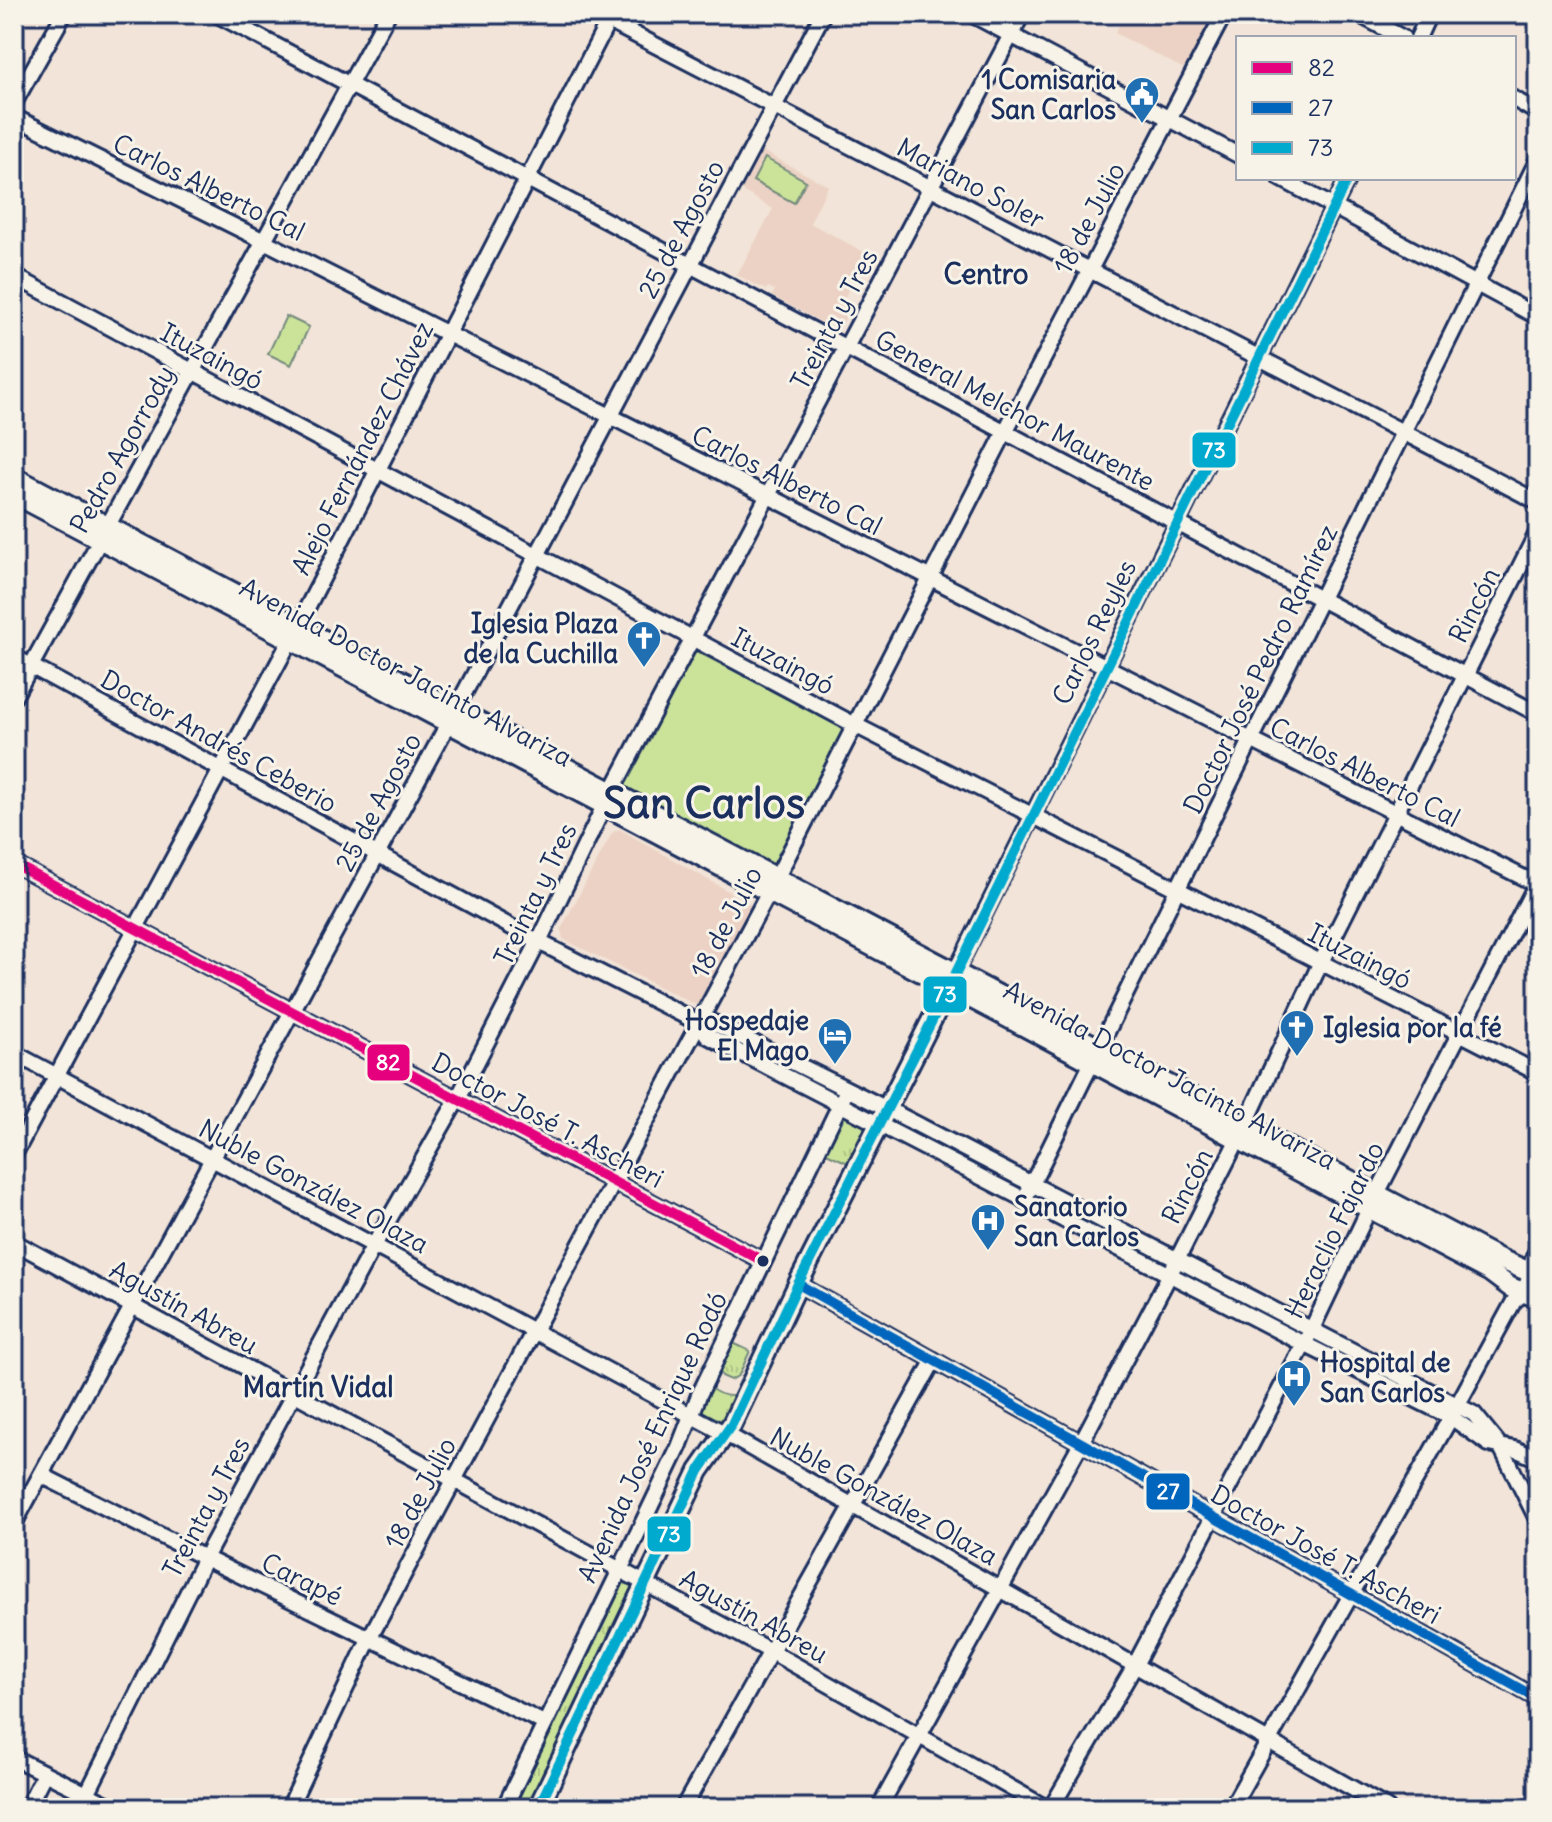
<svg xmlns="http://www.w3.org/2000/svg" width="1552" height="1822" viewBox="0 0 1552 1822" font-family="Delius,sans-serif">
<defs>
<pattern id="grass-tufts" width="24" height="20" patternUnits="userSpaceOnUse" patternTransform="scale(2)"><rect width="24" height="20" fill="#cbe399"/><path d="M3 7l-1-3M5 7V3M7 7l1-3M15 17l-1-3M17 17v-4M19 17l1-3" fill="none" stroke="#aec386"/></pattern>
</defs>
<rect width="100%" height="100%" fill="#f2e4d8"/>
<filter id="ink" filterUnits="userSpaceOnUse"><feTurbulence type="fractalNoise" baseFrequency=".0125" numOctaves="2"/><feDisplacementMap in="SourceGraphic" scale="16" xChannelSelector="R" yChannelSelector="G"/><feConvolveMatrix kernelMatrix="1 2 1 2 8 2 1 2 1" color-interpolation-filters="sRGB"/></filter>
<g filter="url(#ink)">
<g fill="#ecd2c4">
<polygon points="1125,14 1216,14 1186,70 1115,33"/>
<polygon points="762,151 828,186 810,223 866,253 843,301 852,307 841,326 834,319 829,326 772,296 775,290 768,287 766,290 737,275 773,209 741,190"/>
<polygon points="619,829 749,903 751,910 705,1001 696,1005 563,939 561,929 612,833"/>
</g>
<g fill="url(#grass-tufts)" stroke="#73897c" stroke-width="2">
<polygon points="841,1111 866,1124 868,1127 852,1165 822,1151"/>
<polygon points="731,1342 750,1351 739,1375 731,1380 722,1376 719,1368"/>
<path d="M 709,1386 C 717,1396 729,1397 741,1396 L 724,1426 L 702,1415 L 702,1405 Z"/>
<polygon points="623,1582 632,1586 634,1590 529,1808 513,1808"/>
</g>
<g fill="#cbe399" stroke="#73897c" stroke-width="2">
<polygon points="765,158 806,181 794,203 753,181"/>
<polygon points="286,316 309,327 291,365 268,354"/>
<polygon points="692,649 846,728 774,868 619,787"/>
</g>
<g fill="none" stroke-linecap="round" stroke-linejoin="round">
<g stroke="#1b2f5e" stroke-width="20">
<g id="street">
<polyline points="216,14 1538,714"/>
<polyline points="595,14 1538,502"/>
<polyline points="971,14 1238,155"/>
<polyline points="1358,14 1403,38"/>
<polyline points="1418,38 1429,14"/>
<polyline points="1514,99 1538,113"/>
<polyline points="14,103 64,14"/>
<polyline points="14,117 264,241 1538,885"/>
<polyline points="1280,178 1538,317"/>
<polyline points="14,276 853,724 1538,1073"/>
<polyline points="14,657 539,942 699,1023 708,1036 1304,1344 1451,1417 1489,1444 1515,1449 1538,1459"/>
<polyline points="14,697 388,14"/>
<polyline points="14,864 763,1261"/>
<polyline points="955,973 1348,178"/>
<polyline points="699,1023 714,1023 899,1115 1474,1414 1501,1447 1538,1521"/>
<polyline points="14,1053 726,1434 1387,1808"/>
<polyline points="14,1155 291,639 612,14"/>
<polyline points="1024,1200 1538,159"/>
<polyline points="14,1242 772,1652 1046,1808"/>
<polyline points="798,1284 1538,1699"/>
<polyline points="41,1475 205,1558 544,1723"/>
<polyline points="14,1524 449,722 823,14"/>
<polyline points="14,1758 115,1808"/>
<polyline points="87,1794 205,1558 373,1247 457,1100 543,933 604,806 1022,14"/>
<polyline points="27,1808 44,1774"/>
<polyline points="289,1808 369,1639 776,879 1005,432 1224,14"/>
<polyline points="504,1808 620,1570 679,1447 699,1395 844,1096"/>
<polyline points="683,1808 934,1360"/>
<polyline points="879,1808 1081,1443 1170,1274 1245,1125 1320,964 1538,531"/>
<polyline points="1051,1808 1134,1667 1311,1331 1369,1209 1538,881"/>
<polyline points="1231,1808 1451,1417 1514,1301 1524,1293"/>
</g>
</g>
<g stroke="#1b2f5e" stroke-width="24">
<g id="secondary">
<polyline points="14,477 1498,1258 1538,1276"/>
<polyline points="14,494 1490,1272 1510,1287 1538,1298"/>
<path d="M 1529,1284 C 1534,1273 1532,1263 1538,1253"/>
<polyline points="538,1808 699,1471 732,1424 798,1284 953,978"/>
</g>
</g>
<use href="#street" stroke="#f7f3e8" stroke-width="14"/>
<use href="#secondary" stroke="#f7f3e8" stroke-width="18"/>
<g stroke="#f7f3e8" stroke-width="16">
<polyline id="bus-1" points="14,864 763,1261"/>
</g>
<g stroke="#f7f3e8" stroke-width="16">
<polyline id="bus-2" points="798,1284 1538,1699"/>
</g>
<g stroke="#f7f3e8" stroke-width="16">
<polyline id="bus-3" points="538,1808 699,1471 732,1424 798,1284 943,999 1348,178"/>
</g>
<use href="#bus-1" stroke="#e5007d" stroke-width="10"/>
<use href="#bus-2" stroke="#0065bd" stroke-width="10"/>
<use href="#bus-3" stroke="#00a9ce" stroke-width="10"/>
</g>
</g>
<defs>
<g id="civic-pin" transform="scale(1.8)"><path d="M0 17L-7.5 6A9.5 9.5 0 1 1 7.5 6Z" fill="#1f6fb2" stroke="#f7f3e8"/><path d="M-.6-6.5H3V-4.5H.6V-3L4-1V1h2V6H-6V1h2V-1L-.6-3ZM-1.2 2.5V6h2.4V2.5Z" fill="#fff"/></g>
<g id="church-pin" transform="scale(1.8)"><path d="M0 17L-7.5 6A9.5 9.5 0 1 1 7.5 6Z" fill="#1f6fb2" stroke="#f7f3e8"/><path d="M-1.2-6h2.4v3.5h3.3v2.4h-3.3V6h-2.4V-.1h-3.3v-2.4h3.3Z" fill="#fff"/></g>
<g id="hotel-pin" transform="scale(1.8)"><path d="M0 17L-7.5 6A9.5 9.5 0 1 1 7.5 6Z" fill="#1f6fb2" stroke="#f7f3e8"/><path d="M-6-4.5h1.5V1H6V5H4.5V3h-9V5H-6ZM-4 0a1.8 1.8 0 1 1 3.6 0ZM.5 0V-2.5h3Q6-2.5 6 0Z" fill="#fff"/></g>
<g id="hospital-pin" transform="scale(1.8)"><path d="M0 17L-7.5 6A9.5 9.5 0 1 1 7.5 6Z" fill="#1f6fb2" stroke="#f7f3e8"/><path d="M-5-5h3v3.5h4V-5h3V5h-3V1.5h-4V5h-3Z" fill="#fff"/></g>
</defs>
<g fill-rule="evenodd">
<use href="#civic-pin" x="1142" y="94"/>
<use href="#church-pin" x="644" y="638"/>
<use href="#church-pin" x="1297" y="1027"/>
<use href="#hotel-pin" x="835" y="1035"/>
<use href="#hospital-pin" x="988" y="1221"/>
<use href="#hospital-pin" x="1294" y="1377"/>
</g>
<circle fill="#1b2f5e" stroke="#f7f3e8" stroke-width="3" cx="763" cy="1261" r="7"/>
<g text-anchor="middle" dominant-baseline="central" stroke-width="6" stroke-linejoin="round" paint-order="stroke">
<g font-size="26" font-weight="bold" fill="#1b2f5e" stroke="#f7f3e8" text-anchor="end">
<text x="1116" y="79">1 Comisaria<tspan x="1116" dy="30">San Carlos</tspan></text>
<text x="618" y="623">Iglesia Plaza<tspan x="618" dy="30">de la Cuchilla</tspan></text>
<text x="809" y="1020">Hospedaje<tspan x="809" dy="30">El Mago</tspan></text>
<text x="1323" y="1027" text-anchor="start">Iglesia por la fé</text>
<text x="1014" y="1206" text-anchor="start">Sanatorio<tspan x="1014" dy="30">San Carlos</tspan></text>
<text x="1320" y="1362" text-anchor="start">Hospital de<tspan x="1320" dy="30">San Carlos</tspan></text>
</g>
<g font-size="26" fill="#1b2f5e" stroke="#f7f3e8">
<text transform="translate(971 183) rotate(28)">Mariano Soler</text>
<text transform="translate(209 187) rotate(26)">Carlos Alberto Cal</text>
<text transform="translate(1089 218) rotate(-62)">18 de Julio</text>
<text transform="translate(681 229) rotate(-62)">25 de Agosto</text>
<text transform="translate(834 319) rotate(-62)">Treinta y Tres</text>
<text transform="translate(212 356) rotate(28)">Ituzaingó</text>
<text transform="translate(1015 410) rotate(28)">General Melchor Maurente</text>
<text transform="translate(362 448) rotate(-63)">Alejo Fernández Chávez</text>
<text transform="translate(122 449) rotate(-61)">Pedro Agorrody</text>
<text transform="translate(787 480) rotate(27)">Carlos Alberto Cal</text>
<text transform="translate(1474 605) rotate(-63)">Rincón</text>
<text transform="translate(1094 632) rotate(-64)">Carlos Reyles</text>
<text transform="translate(783 661) rotate(28)">Ituzaingó</text>
<text transform="translate(1260 669) rotate(-64)">Doctor José Pedro Ramírez</text>
<text transform="translate(406 672) rotate(28)">Avenida Doctor Jacinto Alvariza</text>
<text transform="translate(219 741) rotate(29)">Doctor Andrés Ceberio</text>
<text transform="translate(1365 772) rotate(27)">Carlos Alberto Cal</text>
<text transform="translate(378 802) rotate(-62)">25 de Agosto</text>
<text transform="translate(535 894) rotate(-64)">Treinta y Tres</text>
<text transform="translate(726 922) rotate(-62)">18 de Julio</text>
<text transform="translate(1360 956) rotate(27)">Ituzaingó</text>
<text transform="translate(1170 1075) rotate(28)">Avenida Doctor Jacinto Alvariza</text>
<text transform="translate(548 1120) rotate(28)">Doctor José T. Ascheri</text>
<text transform="translate(314 1186) rotate(28)">Nuble González Olaza</text>
<text transform="translate(1187 1186) rotate(-63)">Rincón</text>
<text transform="translate(1334 1230) rotate(-64)">Heraclio Fajardo</text>
<text transform="translate(184 1307) rotate(29)">Agustín Abreu</text>
<text transform="translate(652 1437) rotate(-65)">Avenida José Enrique Rodó</text>
<text transform="translate(420 1493) rotate(-62)">18 de Julio</text>
<text transform="translate(884 1496) rotate(29)">Nuble González Olaza</text>
<text transform="translate(206 1507) rotate(-62)">Treinta y Tres</text>
<text transform="translate(1326 1554) rotate(29)">Doctor José T. Ascheri</text>
<text transform="translate(302 1579) rotate(26)">Carapé</text>
<text transform="translate(754 1616) rotate(29)">Agustín Abreu</text>
</g>
<g font-size="28" font-weight="bold" fill="#1b2f5e" stroke="#f7f3e8">
<text x="986" y="274">Centro</text>
<text x="318" y="1387">Martín Vidal</text>
</g>
<g font-size="42" font-weight="bold" fill="#1b2f5e" stroke="#f7f3e8">
<text x="704" y="803">San Carlos</text>
</g>
</g>
<g stroke="#f7f3e8" stroke-width="3">
<rect x="1191" y="431" width="46" height="38" rx="8" fill="#00a9ce"/>
<rect x="922" y="975" width="46" height="39" rx="8" fill="#00a9ce"/>
<rect x="366" y="1043" width="45" height="39" rx="8" fill="#e5007d"/>
<rect x="1145" y="1472" width="46" height="39" rx="8" fill="#0065bd"/>
<rect x="646" y="1515" width="46" height="38" rx="8" fill="#00a9ce"/>
</g>
<g font-size="22" text-anchor="middle" font-weight="bold" fill="#fff">
<text x="1214" y="458">73</text>
<text x="945" y="1002">73</text>
<text x="388" y="1070">82</text>
<text x="1168" y="1499">27</text>
<text x="669" y="1542">73</text>
</g>
<rect width="1552" height="1822" fill="none" stroke="#f7f3e8" stroke-width="48"/>
<rect x="24" y="24" width="1504" height="1774" fill="none" stroke="#1b2f5e" stroke-width="3" filter="url(#ink)"/>
<rect x="1236" y="36" width="280" height="144" fill="#f7f3e8" stroke="#9fa5b1" stroke-width="2"/>
<rect x="1252" y="62" width="40" height="12" fill="#e5007d" stroke="#9fa5b1" stroke-width="2"/>
<text x="1308" y="76" font-size="24" fill="#1b2f5e">82</text>
<rect x="1252" y="102" width="40" height="12" fill="#0065bd" stroke="#9fa5b1" stroke-width="2"/>
<text x="1308" y="116" font-size="24" fill="#1b2f5e">27</text>
<rect x="1252" y="142" width="40" height="12" fill="#00a9ce" stroke="#9fa5b1" stroke-width="2"/>
<text x="1308" y="156" font-size="24" fill="#1b2f5e">73</text>
</svg>
